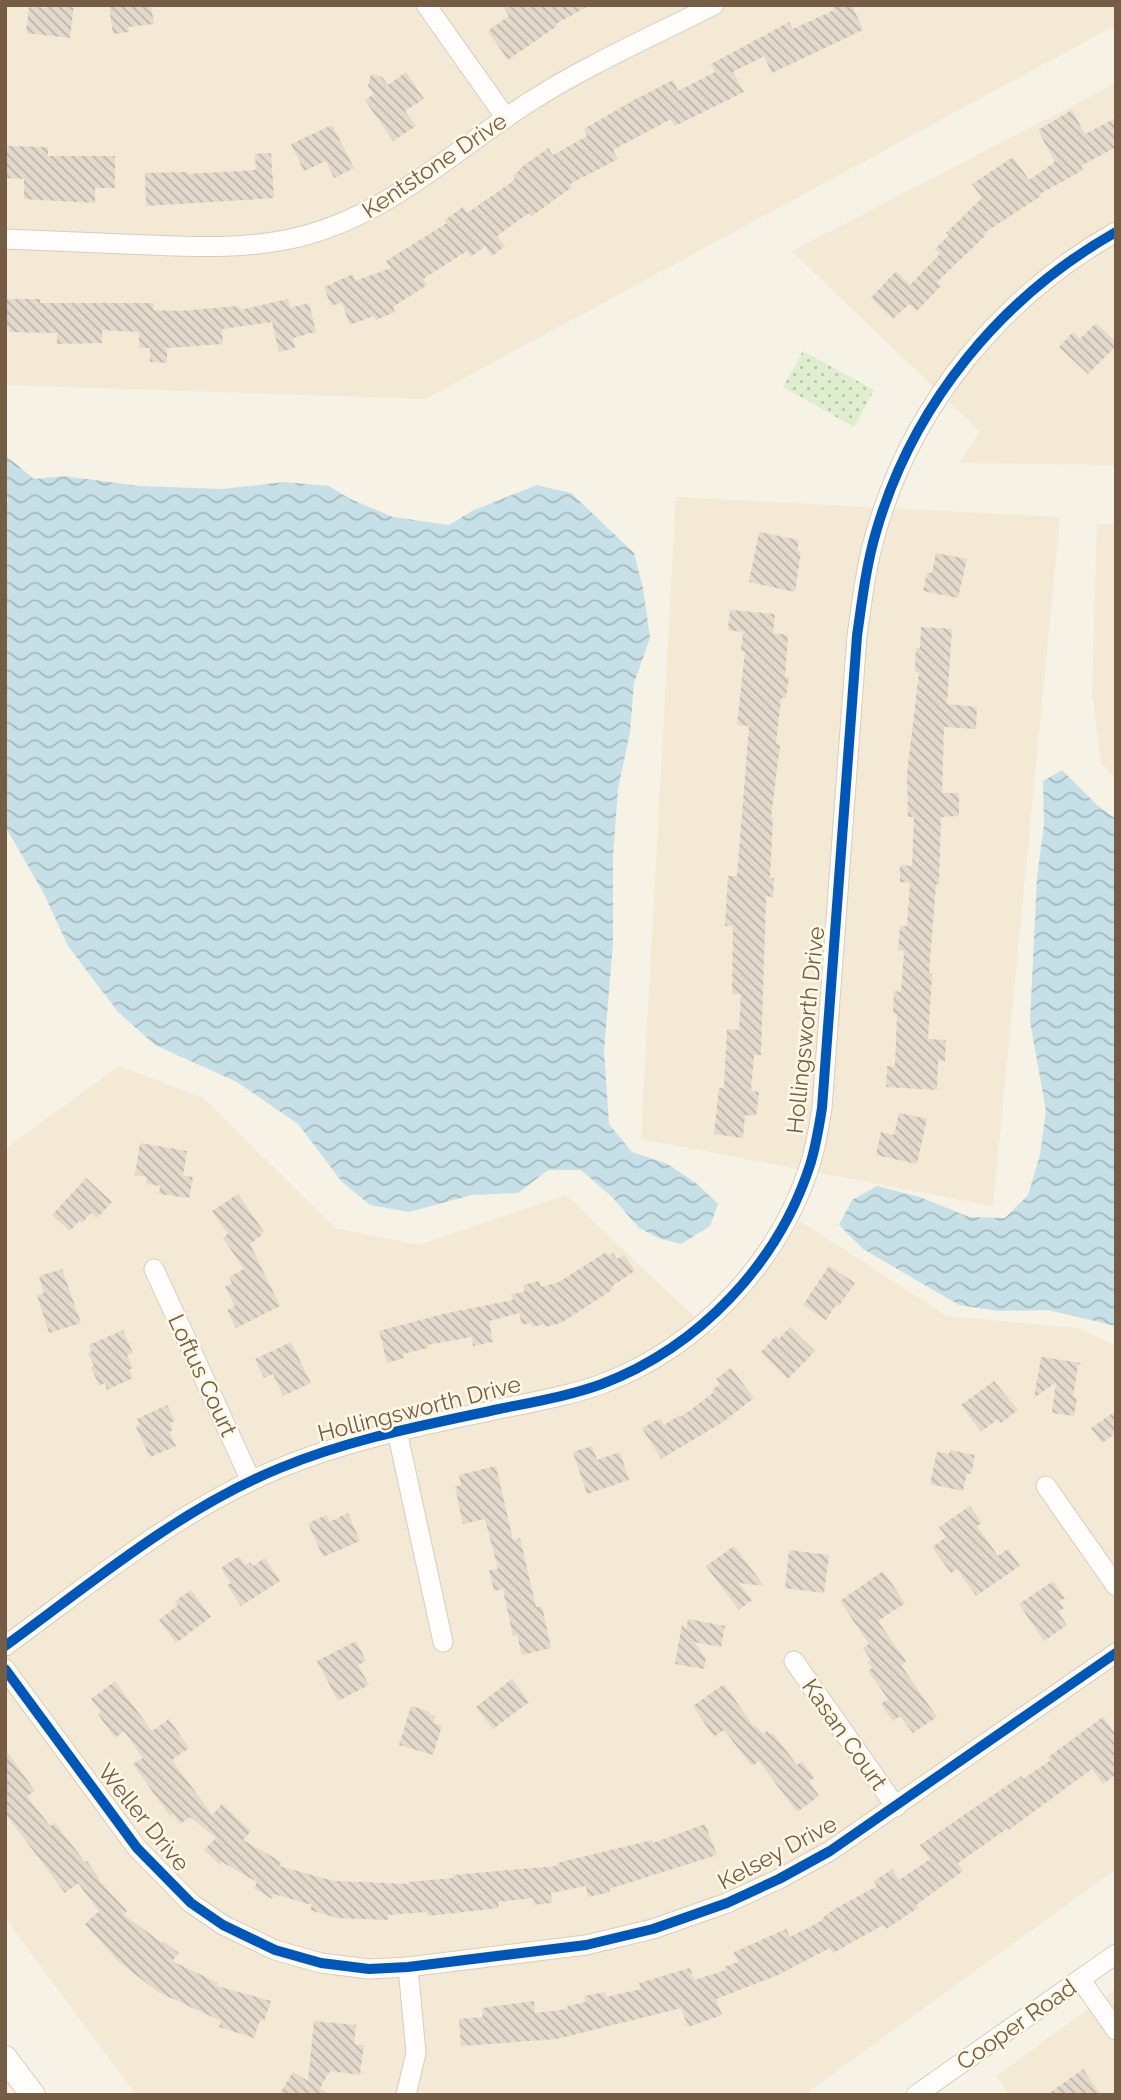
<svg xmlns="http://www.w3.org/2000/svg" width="1121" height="2100" viewBox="0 0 1121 2100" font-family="Raleway,sans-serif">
<defs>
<pattern id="park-dots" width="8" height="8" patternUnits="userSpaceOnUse" patternTransform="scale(1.75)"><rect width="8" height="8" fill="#deeecf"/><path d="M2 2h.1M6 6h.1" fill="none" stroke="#b9c4aa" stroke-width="1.8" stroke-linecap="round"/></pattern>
<pattern id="water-waves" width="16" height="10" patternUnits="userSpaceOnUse" patternTransform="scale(1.75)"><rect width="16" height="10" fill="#c7e0e7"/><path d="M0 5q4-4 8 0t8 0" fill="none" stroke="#a6b9bd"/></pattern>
<pattern id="building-back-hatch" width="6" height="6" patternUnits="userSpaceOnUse" patternTransform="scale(1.75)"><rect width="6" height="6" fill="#e3dacd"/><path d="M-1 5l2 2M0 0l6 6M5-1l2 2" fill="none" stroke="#bdb4a8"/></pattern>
</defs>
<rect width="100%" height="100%" fill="#f7f2e6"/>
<g fill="#f3e9d5">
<polygon points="5,5 1116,5 1116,25 426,399 5,385"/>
<polygon points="1116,83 1116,465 959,463 980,432 792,251"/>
<polygon points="676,497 1060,517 993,1206 641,1139"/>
<polygon points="1097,524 1116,524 1116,779 1101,763 1092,693"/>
<polygon points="119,1066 203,1098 335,1228 419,1245 566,1195 712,1334 778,1256 800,1221 947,1316 1077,1328 1116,1345 1116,1869 804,2095 136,2095 5,1918 5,1149"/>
<polygon points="1116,1989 1116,2095 1009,2095 996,2076"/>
</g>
<polygon fill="url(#park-dots)" points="803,351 874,390 854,427 783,387"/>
<g fill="url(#water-waves)">
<polygon points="5,455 34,479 64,476 140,486 222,489 284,482 329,486 350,499 393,517 449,525 472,511 537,485 571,493 634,553 643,588 650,638 634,683 630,732 618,789 613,856 613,944 604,1050 609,1124 632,1152 666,1163 696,1183 718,1204 710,1226 681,1244 661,1239 639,1228 613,1198 581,1170 548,1170 518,1193 472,1195 409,1212 370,1205 342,1182 298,1124 237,1082 155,1045 118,1012 68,946 43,892 5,826 5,509 8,499 5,495"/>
<polygon points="1062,770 1097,805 1116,819 1116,1326 1048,1310 998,1311 959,1305 863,1249 839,1225 852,1200 877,1186 920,1197 969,1217 1005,1218 1028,1195 1040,1155 1046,1111 1030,1021 1037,877 1044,825 1043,781"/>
</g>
<g fill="url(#building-back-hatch)">
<polygon points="47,5 74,5 70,38 26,33 29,6 46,8"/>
<polygon points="109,5 151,5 154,24 128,27 129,32 113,34"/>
<polygon points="502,5 590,5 556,24 557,26 508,60 488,31 509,16"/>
<polygon points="832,5 852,5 863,30 772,73 764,56 733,72 744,92 675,126 671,119 613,150 618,159 570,184 572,187 532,216 529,213 497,236 505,246 492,256 485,246 471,257 467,251 423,279 427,285 393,307 395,312 376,320 374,316 350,325 342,303 331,306 324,287 353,274 355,281 391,268 386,261 447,223 445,220 463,207 467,213 509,184 515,179 513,175 520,170 519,169 548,148 553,155 587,136 584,129 634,100 673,80 678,91 715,72 711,64 789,22 793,29 834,10"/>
<polygon points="406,72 424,99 405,111 416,126 393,141 365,100 374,94 368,86 371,74 382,77 388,85"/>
<polygon points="1072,110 1085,134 1116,118 1116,147 1081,166 1083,170 1040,194 1041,196 984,233 986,235 937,282 941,286 917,311 909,304 893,319 871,298 896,271 910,285 940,254 935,249 949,235 946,233 982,198 972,184 1013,157 1029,180 1055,162 1038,130"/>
<polygon points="332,125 354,168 334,178 326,161 304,171 291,144"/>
<polygon points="5,146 48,147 48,156 115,156 115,188 95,188 95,203 24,199 24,179 5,178"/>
<polygon points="271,153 274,198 146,206 145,173 187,172 187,174 256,170 255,154"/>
<polygon points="5,299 40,299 40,303 154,303 153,310 180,311 239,306 240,310 288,299 290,308 309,303 316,332 293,338 295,348 279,352 272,322 222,329 223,344 167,348 167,363 150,362 150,348 139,348 139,332 102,330 102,343 57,344 57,333 9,332 9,327 5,327"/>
<polygon points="1096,323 1116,342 1116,346 1088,374 1059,347 1073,332 1080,339"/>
<polygon points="759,532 799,540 797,551 801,552 795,592 749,582"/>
<polygon points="936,553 967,559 958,598 923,591 927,573 932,573"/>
<polygon points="730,610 775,614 773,633 788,635 785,677 789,677 786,698 781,698 776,744 780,745 771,817 773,817 770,878 774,878 773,897 766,896 761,1055 754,1055 751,1091 759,1092 756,1116 745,1115 743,1138 714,1134 719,1088 724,1088 727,1029 739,1030 741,994 732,994 733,926 725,926 728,876 737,876 749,726 737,725 745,651 741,651 743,632 728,630"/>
<polygon points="921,627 952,629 947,704 977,707 976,729 944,727 942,793 959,793 959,816 941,817 939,884 936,884 929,973 932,974 928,1039 946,1040 945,1061 938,1060 937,1090 886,1087 887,1066 895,1067 897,1014 893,1014 894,991 901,992 904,951 898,950 900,926 907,926 910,883 900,882 900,865 912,866 914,817 908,817 907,774 919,672 915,672 916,648 920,648"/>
<polygon points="899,1113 927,1119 917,1164 876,1155 881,1132 894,1135"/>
<polygon points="140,1143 187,1151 183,1176 193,1177 189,1198 159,1194 160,1186 146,1184 147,1177 135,1175"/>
<polygon points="86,1178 112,1202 97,1218 91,1213 82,1223 79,1221 70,1231 52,1215"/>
<polygon points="238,1194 264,1232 261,1234 262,1235 250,1244 280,1306 236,1328 227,1310 235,1306 225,1287 232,1283 229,1277 244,1269 223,1238 228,1234 212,1211"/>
<polygon points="606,1252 609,1256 613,1253 617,1259 624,1255 635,1271 612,1286 613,1289 606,1294 561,1323 545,1327 544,1324 533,1327 532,1323 522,1325 519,1313 489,1321 493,1342 473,1346 472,1337 427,1345 428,1348 403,1354 404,1358 387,1363 379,1331 443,1314 513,1300 511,1295 525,1291 523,1285 539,1281 541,1287 559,1282"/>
<polygon points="829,1266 855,1283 838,1307 836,1305 826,1320 803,1305"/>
<polygon points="62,1269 81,1323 49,1333 37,1295 44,1293 39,1276"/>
<polygon points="790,1327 815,1351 788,1379 761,1352 776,1336 779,1339"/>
<polygon points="123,1330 133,1353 127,1355 133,1368 129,1370 133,1378 107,1390 105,1383 99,1386 91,1367 94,1365 88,1353 92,1351 89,1345"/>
<polygon points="291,1342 311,1383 283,1396 273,1374 264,1378 255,1359"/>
<polygon points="1041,1357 1081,1363 1078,1365 1073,1397 1077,1398 1074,1416 1052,1413 1056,1382 1034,1398"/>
<polygon points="731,1368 754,1398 723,1422 661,1459 642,1428 660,1418 664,1425 680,1415 681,1417 714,1392 712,1390 720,1384 716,1379"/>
<polygon points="994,1381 1018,1410 1001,1423 998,1419 981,1432 961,1405"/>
<polygon points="167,1405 175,1421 170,1423 173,1430 169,1432 176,1446 150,1457 136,1427 140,1425 137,1419"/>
<polygon points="1116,1411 1116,1433 1102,1443 1091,1428"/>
<polygon points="592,1446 597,1460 620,1452 629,1480 587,1494 573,1452"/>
<polygon points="950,1450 975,1455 971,1474 967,1473 963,1491 930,1484 937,1452 949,1454"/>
<polygon points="496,1466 513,1540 520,1538 536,1607 542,1606 551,1648 522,1655 517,1635 513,1636 503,1589 494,1591 489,1570 498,1569 485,1519 463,1524 455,1487 461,1485 459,1475"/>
<polygon points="970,1506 982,1523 977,1526 998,1556 1008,1549 1020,1566 976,1596 957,1569 951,1573 932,1547 946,1537 939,1527"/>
<polygon points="348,1513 360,1541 323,1557 308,1523 327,1515 329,1522"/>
<polygon points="734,1546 764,1586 739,1583 752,1600 739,1610 706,1566"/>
<polygon points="789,1550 829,1555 824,1593 785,1588"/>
<polygon points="239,1556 245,1565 250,1562 253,1566 265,1558 280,1581 241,1606 227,1585 231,1583 221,1568"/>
<polygon points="883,1571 905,1603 878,1621 906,1661 901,1665 937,1717 913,1733 900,1716 893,1721 881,1704 888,1699 868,1671 872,1668 867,1662 871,1660 863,1648 869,1644 840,1601"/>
<polygon points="1053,1581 1065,1598 1059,1602 1064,1608 1058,1612 1067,1625 1044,1641 1019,1604"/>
<polygon points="191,1590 211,1617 176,1643 159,1620 178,1605 175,1601"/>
<polygon points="688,1619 725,1626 721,1647 694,1642 706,1658 704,1669 675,1664 682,1624 686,1630"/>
<polygon points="356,1641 366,1661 358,1665 369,1685 338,1701 317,1661"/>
<polygon points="512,1679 529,1702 493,1729 476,1707"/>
<polygon points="115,1681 152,1731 169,1719 189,1748 172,1760 212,1815 222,1804 251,1831 243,1840 281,1862 279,1866 334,1881 409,1884 409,1882 453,1878 453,1875 557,1866 557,1863 652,1840 653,1843 705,1824 717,1855 609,1889 610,1892 588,1897 586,1886 551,1893 552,1903 534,1905 533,1898 498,1902 499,1908 428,1916 427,1912 388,1915 388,1920 337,1918 310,1910 312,1905 274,1894 272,1899 254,1888 257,1882 222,1862 220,1865 204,1850 216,1838 190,1817 180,1824 173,1814 170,1816 133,1764 143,1758 124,1731 115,1738 98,1714 101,1712 91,1699"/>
<polygon points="724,1684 754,1727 756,1726 763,1734 767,1731 771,1735 773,1733 797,1765 802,1761 814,1778 809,1781 819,1796 797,1812 759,1761 752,1766 724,1730 714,1737 693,1706"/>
<polygon points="411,1706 430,1712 429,1715 435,1716 433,1723 442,1726 433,1755 399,1745"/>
<polygon points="1103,1717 1116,1735 1116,1775 1103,1784 1092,1769 1009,1830 1008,1828 958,1863 963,1871 916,1905 918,1908 886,1929 883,1925 833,1953 830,1948 776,1976 716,1999 722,2015 688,2027 681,2008 557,2039 461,2046 459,2019 483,2017 482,2008 534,2001 535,2013 568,2009 567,2006 586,2002 584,1996 605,1992 606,1997 641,1989 639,1983 690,1968 694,1980 726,1970 724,1967 738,1962 734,1952 786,1929 790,1937 823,1920 822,1918 833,1910 877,1886 874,1881 892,1869 899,1880 930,1859 920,1845 1021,1776 1023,1779 1051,1760 1048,1757"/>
<polygon points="5,1749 35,1791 27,1796 50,1826 55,1823 85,1862 87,1861 99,1878 98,1879 127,1911 123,1914 162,1943 163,1941 179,1953 172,1961 218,1983 217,1986 271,2001 264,2021 260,2020 254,2038 219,2027 221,2021 158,1992 118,1961 85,1924 99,1911 78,1883 65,1893 5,1813"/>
<polygon points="314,2021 356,2025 354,2044 364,2045 360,2075 330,2071 320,2088 330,2095 279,2095 293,2072 308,2081"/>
<polygon points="1083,2069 1101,2095 1047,2095"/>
</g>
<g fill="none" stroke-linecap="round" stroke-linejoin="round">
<g stroke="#d6cdc1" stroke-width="21">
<g id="minor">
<polyline points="426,5 506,118"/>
<path d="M 5,239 C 53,241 100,243 148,245 C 196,247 243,249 290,239 C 385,219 452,151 531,101 C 589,64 653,36 714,5"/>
<polyline points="154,1269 251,1481"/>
<polyline points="397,1431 443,1642"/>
<polyline points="1046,1486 1116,1586"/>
<path d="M 5,1646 C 93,1582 178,1510 280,1468 C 350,1439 425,1425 499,1409 C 533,1402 569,1396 602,1384 C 699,1347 778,1264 810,1165 C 816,1146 819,1127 822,1108 L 857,636 C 862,601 866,566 876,532 C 913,404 1001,297 1116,232"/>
<polyline points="794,1661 896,1807"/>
<polyline points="5,1669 137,1848 191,1903 223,1925 275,1950 321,1963 369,1969 408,1967 586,1945 653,1929 727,1903 779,1879 830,1851 1116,1653"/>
<polyline points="1080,1979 1116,2030"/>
<polyline points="406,2095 416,2053 408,1967"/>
<polyline points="916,2095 1116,1954"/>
</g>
</g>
<g stroke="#d6cdc1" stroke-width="26">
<polyline id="tertiary" points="5,2058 33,2095"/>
</g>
<use href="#minor" stroke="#fefdfb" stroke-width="19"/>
<use href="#tertiary" stroke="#fefdfb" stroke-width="24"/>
<g stroke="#fff8e6" stroke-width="15">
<g id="cycleway">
<path d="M 5,1646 C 93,1582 178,1510 280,1468 C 350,1439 425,1425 499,1409 C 533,1402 569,1396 602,1384 C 699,1347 778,1264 810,1165 C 816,1146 819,1127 822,1108 L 857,636 C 862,601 866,566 876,532 C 913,404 1001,297 1116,232"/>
<polyline points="5,1669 137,1848 191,1903 223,1925 275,1950 321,1963 369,1969 408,1967 586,1945 653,1929 727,1903 779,1879 830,1851 1116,1653"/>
</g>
</g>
<use href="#cycleway" stroke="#0057b8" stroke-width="10"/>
</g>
<g text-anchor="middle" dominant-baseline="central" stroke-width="5" stroke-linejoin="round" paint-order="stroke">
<g font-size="23" fill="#755c45" stroke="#fff8e6">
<text transform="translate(434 165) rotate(-34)">Kentstone Drive</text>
<text transform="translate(805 1030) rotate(-84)">Hollingsworth Drive</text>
<text transform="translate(203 1375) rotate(65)">Loftus Court</text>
<text transform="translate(419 1408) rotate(-14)">Hollingsworth Drive</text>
<text transform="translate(845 1734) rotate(55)">Kasan Court</text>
<text transform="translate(144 1817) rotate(51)">Weller Drive</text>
<text transform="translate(777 1852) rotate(-28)">Kelsey Drive</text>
<text transform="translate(1016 2024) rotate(-35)">Cooper Road</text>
</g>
</g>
<rect width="1121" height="2100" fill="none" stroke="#755c45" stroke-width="14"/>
</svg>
